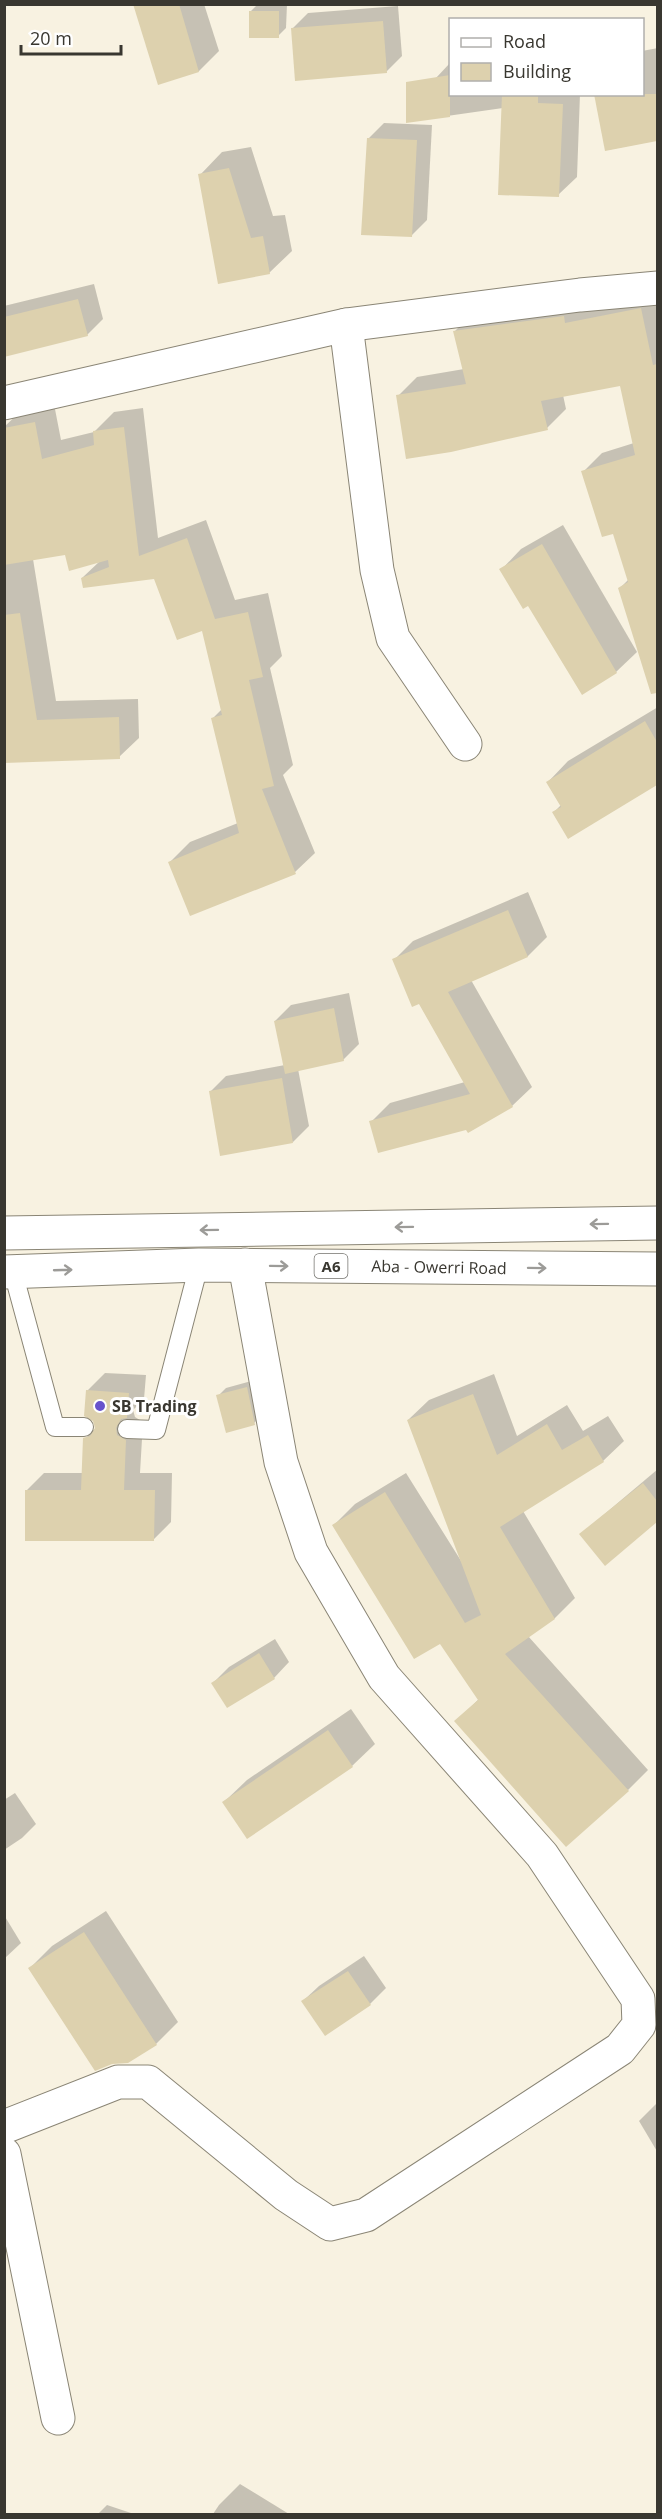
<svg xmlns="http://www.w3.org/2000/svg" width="662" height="2519" viewBox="0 0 662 2519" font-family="'Open Sans',sans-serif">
<rect width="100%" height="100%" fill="#f8f2e1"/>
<g fill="#0003">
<polygon points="135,4 204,4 219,51 199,71 159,83"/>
<polygon points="258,4 287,4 286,28 278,36 251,11"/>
<polygon points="398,6 402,56 386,72 292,29 308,13"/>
<polygon points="658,48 658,140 607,150 642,94 642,51"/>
<polygon points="450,63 450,94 580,94 577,177 558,195 503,108 440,117 435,79"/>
<polygon points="384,123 432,125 427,220 411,236 368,139"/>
<polygon points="251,147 273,216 285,215 292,251 269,273 200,175 222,152"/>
<polygon points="94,284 103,319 87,335 4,355 4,306"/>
<polygon points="658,290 658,648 641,657 620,588 629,579 614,532 583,472 602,453 634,443 621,384 563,395 566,409 547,428 398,396 417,377 464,369 455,331 474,312"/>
<polygon points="54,404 61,440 94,432 114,412 143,408 158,538 206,520 235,600 268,593 282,656 270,668 293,765 283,775 315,853 295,872 170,862 190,842 238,823 213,718 222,709 204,629 155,578 82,578 100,561 66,554 33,559 56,701 138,699 139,738 119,757 4,761 4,427 22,410"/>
<polygon points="563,525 637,652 616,672 528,604 501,570 521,549"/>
<polygon points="658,707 658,783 568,837 554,812 561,805 548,782 568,761"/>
<polygon points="528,892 547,937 528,956 471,980 532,1087 512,1106 467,1128 371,1122 390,1103 465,1082 394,960 413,941"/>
<polygon points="349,993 359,1044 343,1060 298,1069 309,1126 293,1142 210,1092 226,1076 285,1065 275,1021 291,1005"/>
<polygon points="105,1373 146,1375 144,1399 133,1410 135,1417 143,1422 140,1473 172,1473 171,1522 154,1539 27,1490 44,1473 83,1473 85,1439 97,1427 87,1391"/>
<polygon points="494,1374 517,1436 567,1405 583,1431 608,1416 624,1441 603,1461 523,1511 575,1598 555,1618 528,1636 648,1770 628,1790 456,1721 479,1699 440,1642 334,1525 355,1504 406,1473 463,1564 408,1420 429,1400"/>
<polygon points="255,1380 262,1415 254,1423 218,1396 226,1388"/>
<polygon points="658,1469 658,1520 605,1564 581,1534"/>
<polygon points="275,1639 289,1662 274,1678 213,1683 229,1667"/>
<polygon points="351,1709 375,1744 352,1766 248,1837 224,1802 247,1780"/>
<polygon points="15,1793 36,1824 22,1838 4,1850 4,1800"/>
<polygon points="106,1911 178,2022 156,2044 30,1968 52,1946"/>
<polygon points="4,1915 21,1943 4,1959"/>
<polygon points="364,1956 386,1988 370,2004 303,2001 319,1986"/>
<polygon points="658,2102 658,2153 639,2121"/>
<polygon points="240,2484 289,2514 213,2514 219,2505"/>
<polygon points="107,2505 134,2514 98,2514"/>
</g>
<g fill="#ddd1ae">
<polygon points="133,4 179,4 199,72 158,85"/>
<rect x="249" y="11" width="30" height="27"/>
<polygon points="383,21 387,73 295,81 291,28"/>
<polygon points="450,75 450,117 406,123 406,82"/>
<polygon points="502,94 538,94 538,103 563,104 559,197 498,195"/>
<polygon points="594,94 657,94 657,141 605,151"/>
<polygon points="367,138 417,140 412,237 361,235"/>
<polygon points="229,168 251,238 263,236 270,274 218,284 198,174"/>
<polygon points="78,299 88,336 4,357 4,317"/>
<polygon points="641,308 653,365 657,364 657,693 651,694 618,588 628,582 613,534 602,537 581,471 635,455 620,386 541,401 548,430 451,452 406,459 396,395 466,384 453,331 564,316 565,323"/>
<polygon points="35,422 42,459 94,445 93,431 124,427 139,556 187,538 215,619 248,612 263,677 249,680 274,786 262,789 296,874 190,916 168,862 239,833 211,718 222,715 202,631 177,640 154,579 83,588 81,578 109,567 108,560 69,571 65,555 4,565 4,428"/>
<polygon points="542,544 617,673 582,695 528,606 523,609 499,569"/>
<polygon points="20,613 37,720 119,717 120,759 4,763 4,615"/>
<polygon points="645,721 657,742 657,785 568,839 552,812 561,807 546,782"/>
<polygon points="508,910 528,957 448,992 513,1107 468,1133 466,1130 378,1153 369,1121 470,1094 419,1004 412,1007 392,959"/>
<polygon points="334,1008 344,1061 285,1074 274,1021"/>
<polygon points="282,1078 293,1143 220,1156 209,1091"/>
<polygon points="247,1387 255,1425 226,1433 216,1395"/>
<polygon points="86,1390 129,1393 127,1418 121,1419 116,1428 117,1435 126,1440 124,1490 155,1490 154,1541 25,1541 25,1490 81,1490 83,1438 90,1436 95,1428 93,1421 84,1416"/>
<polygon points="473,1394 497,1455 547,1424 562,1450 588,1435 604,1462 500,1527 555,1619 505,1654 629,1791 566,1847 454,1721 478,1700 440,1644 414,1659 332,1525 385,1492 465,1623 481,1615 407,1420"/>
<polygon points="643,1483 657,1501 657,1522 605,1566 579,1534"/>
<polygon points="259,1653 275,1679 227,1708 211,1683"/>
<polygon points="328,1730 353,1767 247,1839 222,1802"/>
<polygon points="84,1932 157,2045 128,2063 112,2064 95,2071 28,1968"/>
<polygon points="348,1971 371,2005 325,2036 301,2001"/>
</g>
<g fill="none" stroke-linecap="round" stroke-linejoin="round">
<g stroke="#8a8575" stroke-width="20">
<g id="lane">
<polyline points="13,1272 55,1427 84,1427"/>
<polyline points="127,1429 156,1430 199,1265"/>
</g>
</g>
<g stroke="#8a8575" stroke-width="35">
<g id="street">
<polyline points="346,325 377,570 393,638 465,744"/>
<polyline points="4,403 346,325 580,295 658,288"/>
<polyline points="4,2127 118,2082 148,2082 286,2195 330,2224 366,2215 620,2049 639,2025 638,1999 542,1855 384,1677 311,1552 281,1462 245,1265"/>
<polyline points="4,2154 58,2418"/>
</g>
</g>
<g stroke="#8a8575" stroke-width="35">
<g id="highway">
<polyline points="4,1233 658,1223"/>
<polyline points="4,1272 199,1265 658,1269"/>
</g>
</g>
<use href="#lane" stroke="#fff" stroke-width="18"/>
<use href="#street" stroke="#fff" stroke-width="33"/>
<use href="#highway" stroke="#fff" stroke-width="33"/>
</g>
<defs><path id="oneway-shaft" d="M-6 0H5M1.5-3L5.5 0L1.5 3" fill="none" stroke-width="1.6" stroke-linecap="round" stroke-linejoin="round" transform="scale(1.5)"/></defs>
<g stroke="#9c9b98">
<use href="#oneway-shaft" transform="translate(599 1224) rotate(179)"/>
<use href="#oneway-shaft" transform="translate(404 1227) rotate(179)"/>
<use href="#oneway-shaft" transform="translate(209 1230) rotate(179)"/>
<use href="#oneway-shaft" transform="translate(279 1266) rotate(1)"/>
<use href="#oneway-shaft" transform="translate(537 1268) rotate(1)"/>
<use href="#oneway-shaft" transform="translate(63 1270) rotate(-2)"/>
</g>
<circle fill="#6752cc" stroke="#fff" stroke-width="2" cx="100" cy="1406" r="6"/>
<g text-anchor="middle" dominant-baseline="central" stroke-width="6" stroke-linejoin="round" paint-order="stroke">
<rect fill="#fff" stroke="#74736e" stroke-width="1.5" x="314.5" y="1254" width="33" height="24" rx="4.5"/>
<g font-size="15" font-weight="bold" fill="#393730">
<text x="331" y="1266">A6</text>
</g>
<g font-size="16" fill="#393730" stroke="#fff">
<text transform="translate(439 1267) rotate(1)">Aba - Owerri Road</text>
</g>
<g font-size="16" font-weight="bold" fill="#393730" stroke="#fff" text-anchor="start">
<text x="112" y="1406">SB Trading</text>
</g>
</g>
<rect width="662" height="2519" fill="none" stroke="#393730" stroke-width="12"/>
<rect x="449" y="18" width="195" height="78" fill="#ffffff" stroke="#b0afac" stroke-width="1.5"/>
<rect x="461" y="38" width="30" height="9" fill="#ffffff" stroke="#b0afac" stroke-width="1.5"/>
<text x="503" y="48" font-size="18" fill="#393730">Road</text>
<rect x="461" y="63" width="30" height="18" fill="#ddd1ae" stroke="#b0afac" stroke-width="1.5"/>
<text x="503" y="78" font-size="18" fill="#393730">Building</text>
<path d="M21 45v9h100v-9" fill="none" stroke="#393730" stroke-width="3"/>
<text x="30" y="45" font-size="18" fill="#393730" stroke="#ffffff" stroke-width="4.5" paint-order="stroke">20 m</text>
</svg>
